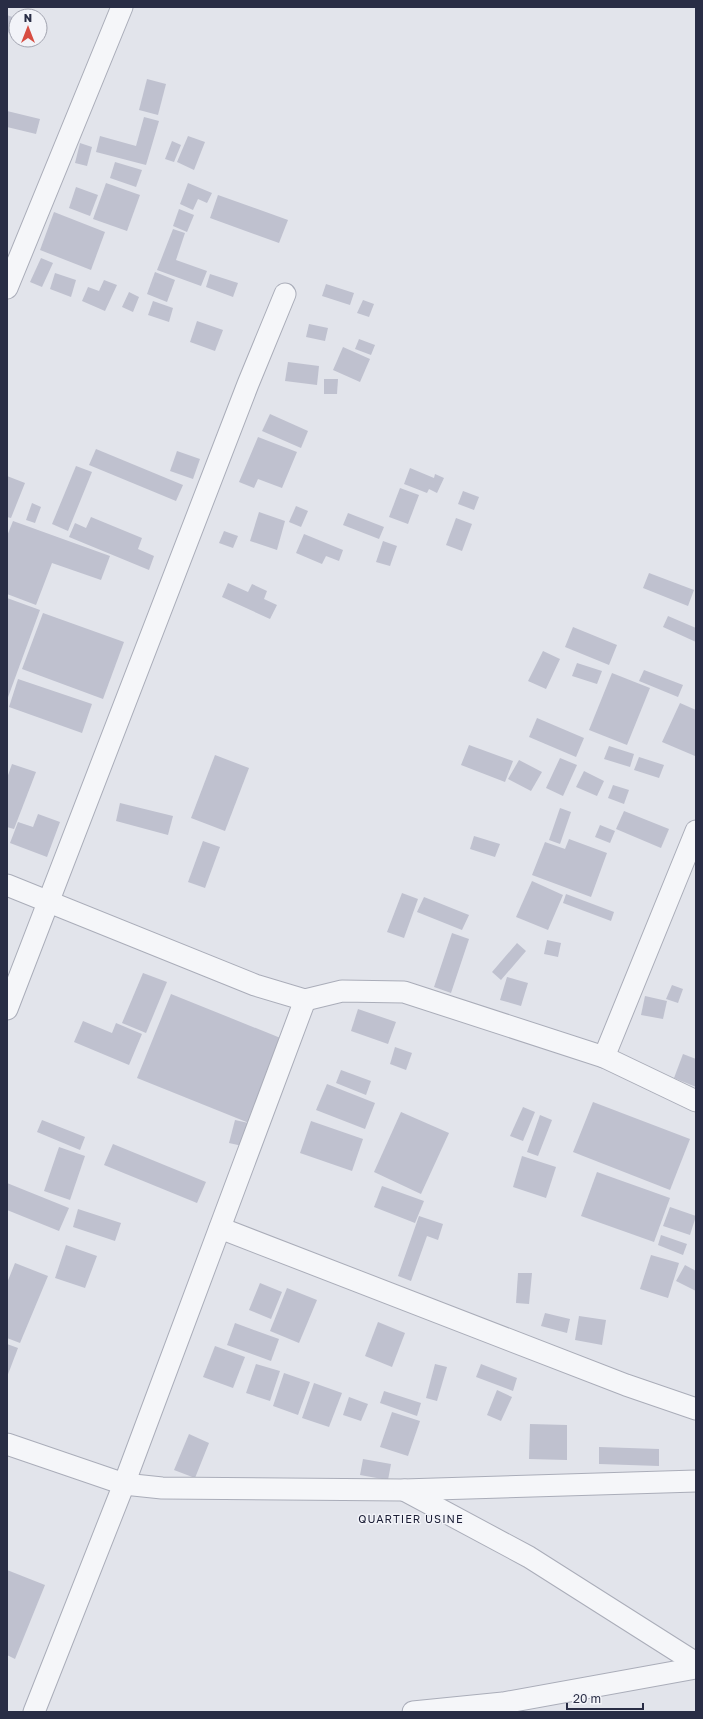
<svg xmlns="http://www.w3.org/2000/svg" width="703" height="1719" viewBox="0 0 703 1719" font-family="'Golos Text',sans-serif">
<rect width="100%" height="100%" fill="#e2e4eb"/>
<g fill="#bfc1cf">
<polygon points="7,15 15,18 7,36"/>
<polygon points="147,79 166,84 158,115 139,110"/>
<polygon points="7,111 40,119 36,134 7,127"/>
<polygon points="144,117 159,121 146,165 96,152 100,136 136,146"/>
<polygon points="188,136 205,142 194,170 177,162"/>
<polygon points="172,141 181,145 174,162 165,159"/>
<polygon points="80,143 92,147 87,166 75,163"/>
<polygon points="115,162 142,170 136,187 110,178"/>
<polygon points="106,183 140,195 127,231 93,219"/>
<polygon points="188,183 212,193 207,203 198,199 193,210 180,204"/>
<polygon points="76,187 98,195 90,216 69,208"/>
<polygon points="218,195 288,220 279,243 210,218"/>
<polygon points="179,209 194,215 187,232 173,226"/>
<polygon points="54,212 105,232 91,270 40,250"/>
<polygon points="173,229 185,233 176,260 207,271 201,286 157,270"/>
<polygon points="41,258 53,263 42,287 30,282"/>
<polygon points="155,272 175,280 167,302 147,294"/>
<polygon points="55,273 76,280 71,297 50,289"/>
<polygon points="210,274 238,283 233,297 206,287"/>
<polygon points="104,280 117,285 105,311 82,301 88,287 99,291"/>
<polygon points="326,284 354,293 350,305 322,296"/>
<polygon points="129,292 139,297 133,312 122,307"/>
<polygon points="363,300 374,304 369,317 357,313"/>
<polygon points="153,301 173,308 169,322 148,315"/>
<polygon points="197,321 223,330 215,351 190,342"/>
<polygon points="309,324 328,328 325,341 306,337"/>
<polygon points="359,339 375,345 371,355 355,349"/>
<polygon points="343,347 370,359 360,382 333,370"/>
<polygon points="288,362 319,366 317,385 285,381"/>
<polygon points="324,379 338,379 337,394 324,394"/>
<polygon points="270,414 308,431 301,448 262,431"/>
<polygon points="258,437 297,452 282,488 258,479 254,488 239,482"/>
<polygon points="96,449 183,485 176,501 89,465"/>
<polygon points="177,451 200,459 193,479 170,471"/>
<polygon points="76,466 92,472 68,531 52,524"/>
<polygon points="410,468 434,478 435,474 444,478 437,493 429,489 427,493 404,484"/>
<polygon points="7,476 25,483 11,518 7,517"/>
<polygon points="400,488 419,495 408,524 389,517"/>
<polygon points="463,491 479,497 474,510 458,504"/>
<polygon points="32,503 41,507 35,523 26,520"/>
<polygon points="296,506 308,511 301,527 289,522"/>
<polygon points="259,512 285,521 277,550 250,541"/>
<polygon points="348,513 384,527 379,539 343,525"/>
<polygon points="91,517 142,538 138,549 154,556 149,570 69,537 75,523 86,528"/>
<polygon points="456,518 472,524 462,551 446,545"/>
<polygon points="13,521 110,556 101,580 52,563 36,605 7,594 7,536"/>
<polygon points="224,531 238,536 233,548 219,543"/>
<polygon points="304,534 343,550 339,561 326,556 322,564 296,553"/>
<polygon points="383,541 397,546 390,566 376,562"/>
<polygon points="649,573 694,590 688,606 643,588"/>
<polygon points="228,583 248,592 252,584 267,591 264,599 277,605 270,619 222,597"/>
<polygon points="7,598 40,610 7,700"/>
<polygon points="43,613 124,642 103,699 22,669"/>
<polygon points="668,616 696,628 696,642 663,627"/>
<polygon points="573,627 617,645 609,665 565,647"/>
<polygon points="543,651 560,659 546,689 528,681"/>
<polygon points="577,663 602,671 597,684 572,676"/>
<polygon points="644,670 683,685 678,697 639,681"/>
<polygon points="612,673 650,688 627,745 589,730"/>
<polygon points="18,679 92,704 82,733 9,707"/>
<polygon points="680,703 696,710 695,756 662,742"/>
<polygon points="537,718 584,738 576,757 529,737"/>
<polygon points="469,745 513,761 505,782 461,765"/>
<polygon points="609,746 634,754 630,767 604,759"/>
<polygon points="215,755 249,768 225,831 191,818"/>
<polygon points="639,757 664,765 659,778 634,770"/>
<polygon points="560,758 577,765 563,796 546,788"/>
<polygon points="519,760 542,772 531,791 508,779"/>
<polygon points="12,764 36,772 14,829 7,827 7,778"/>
<polygon points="584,771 604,781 597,796 576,787"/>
<polygon points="613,785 629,790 624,804 608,798"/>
<polygon points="120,803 173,816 168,835 116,821"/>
<polygon points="560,808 571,812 560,844 549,840"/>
<polygon points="624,811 669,829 661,848 616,829"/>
<polygon points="38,814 60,822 47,857 10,843 18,822 33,827"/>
<polygon points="600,825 615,831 610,843 595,837"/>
<polygon points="474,836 500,844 495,857 470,849"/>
<polygon points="569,839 607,853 591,897 532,875 545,842 565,849"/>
<polygon points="203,841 220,847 205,888 188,882"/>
<polygon points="532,881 563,895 548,930 516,917"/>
<polygon points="402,893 418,899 404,938 387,932"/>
<polygon points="566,894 614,912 611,921 563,903"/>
<polygon points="424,897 469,915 462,930 417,912"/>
<polygon points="452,933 469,939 451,993 434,987"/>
<polygon points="547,940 561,943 558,957 544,954"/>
<polygon points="517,943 526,951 501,980 492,972"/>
<polygon points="143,973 167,982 146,1033 122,1023"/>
<polygon points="507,977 528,983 521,1006 500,1000"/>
<polygon points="672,985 683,989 678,1003 666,999"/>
<polygon points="171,994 283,1039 249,1123 137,1078"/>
<polygon points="645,996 667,1001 663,1019 641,1015"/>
<polygon points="358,1009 396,1022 388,1044 351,1031"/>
<polygon points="83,1021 112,1033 116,1023 142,1034 129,1065 74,1042"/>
<polygon points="395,1047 412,1053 406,1070 390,1064"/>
<polygon points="683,1054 696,1059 696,1087 674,1078"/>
<polygon points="341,1070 371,1081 366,1095 336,1083"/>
<polygon points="327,1084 375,1103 365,1129 316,1110"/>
<polygon points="593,1102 690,1139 670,1190 573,1152"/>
<polygon points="523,1107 535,1112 523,1141 510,1136"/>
<polygon points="401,1112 449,1133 421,1194 374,1172"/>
<polygon points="540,1115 552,1120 538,1156 527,1152"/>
<polygon points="42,1120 85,1137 80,1150 37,1132"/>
<polygon points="235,1120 253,1124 247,1147 229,1143"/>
<polygon points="311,1121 363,1139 352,1171 300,1153"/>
<polygon points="113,1144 206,1182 197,1203 104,1165"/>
<polygon points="59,1147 85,1156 70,1200 44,1191"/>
<polygon points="522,1156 556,1167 546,1198 513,1187"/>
<polygon points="597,1172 670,1198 654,1242 581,1216"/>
<polygon points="7,1183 69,1208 59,1231 7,1210"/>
<polygon points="382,1186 424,1201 415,1223 374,1207"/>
<polygon points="670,1207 696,1216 690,1235 663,1226"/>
<polygon points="78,1209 121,1223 115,1241 73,1227"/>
<polygon points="419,1216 443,1224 438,1240 427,1236 411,1281 398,1276"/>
<polygon points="661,1235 687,1244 683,1255 658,1245"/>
<polygon points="66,1245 97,1256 85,1288 55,1278"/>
<polygon points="651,1255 679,1263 668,1298 640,1289"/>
<polygon points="15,1263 48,1276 20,1343 7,1338 7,1283"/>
<polygon points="685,1265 696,1271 696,1291 676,1281"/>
<polygon points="518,1273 532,1273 529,1304 516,1303"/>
<polygon points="260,1283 282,1292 271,1319 249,1310"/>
<polygon points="287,1288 317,1300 299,1343 270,1331"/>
<polygon points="545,1313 570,1319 567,1333 541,1326"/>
<polygon points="579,1316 606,1320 602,1345 575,1340"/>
<polygon points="378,1322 405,1333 392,1367 365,1356"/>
<polygon points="235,1323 279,1339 271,1361 227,1345"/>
<polygon points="7,1344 18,1348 7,1377"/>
<polygon points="215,1346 245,1357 233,1388 203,1377"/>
<polygon points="256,1364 280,1371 270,1401 246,1393"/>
<polygon points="435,1364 447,1367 437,1401 426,1398"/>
<polygon points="481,1364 517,1378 513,1391 476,1377"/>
<polygon points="284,1373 310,1382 298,1415 273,1406"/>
<polygon points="314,1383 342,1393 329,1427 302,1418"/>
<polygon points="497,1390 512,1397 501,1421 487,1415"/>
<polygon points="384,1391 421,1403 417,1416 380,1403"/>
<polygon points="349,1397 368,1404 361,1421 343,1415"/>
<polygon points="392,1412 420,1421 408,1456 380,1447"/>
<polygon points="530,1424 567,1425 567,1460 529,1459"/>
<polygon points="189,1434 209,1443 195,1478 174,1470"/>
<polygon points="599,1447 659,1449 659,1466 599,1464"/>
<polygon points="363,1459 391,1464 388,1480 360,1475"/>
<polygon points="7,1570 45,1585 15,1659 7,1655"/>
</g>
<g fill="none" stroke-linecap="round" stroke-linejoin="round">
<g stroke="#aaadb9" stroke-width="23">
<g id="minor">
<polyline points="7,288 122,7"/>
<polyline points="7,885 255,985 305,1000 342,991 404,992 604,1057 696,1101"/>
<polyline points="7,1009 248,384 285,294"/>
<polyline points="604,1057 696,831"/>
<polyline points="220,1228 626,1385 696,1409"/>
<polyline points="7,1444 124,1484 162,1488 403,1490 696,1481"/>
<polyline points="404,1490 529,1557 696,1663"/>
<polyline points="34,1712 124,1484 305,1000"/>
<polyline points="413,1712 503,1703 696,1668"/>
</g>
</g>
<use href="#minor" stroke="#f5f6f9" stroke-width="21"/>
</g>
<g text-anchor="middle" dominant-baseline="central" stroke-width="3" stroke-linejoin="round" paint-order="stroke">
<g font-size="11" letter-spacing="1" fill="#1b1e36" stroke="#f2f3f8">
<text x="411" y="1518">QUARTIER USINE</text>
</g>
</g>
<rect width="703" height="1719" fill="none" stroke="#292d45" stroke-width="16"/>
<g transform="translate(28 28)"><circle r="19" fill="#f2f3f8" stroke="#a2a4b0"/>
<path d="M0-3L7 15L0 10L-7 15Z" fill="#d74c41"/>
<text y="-6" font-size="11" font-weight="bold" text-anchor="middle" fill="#292d45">N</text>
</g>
<path d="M567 1703v6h76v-6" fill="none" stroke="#292d45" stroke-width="2"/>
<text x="573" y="1703" font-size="12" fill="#292d45" stroke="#f2f3f8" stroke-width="3" paint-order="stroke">20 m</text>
</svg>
